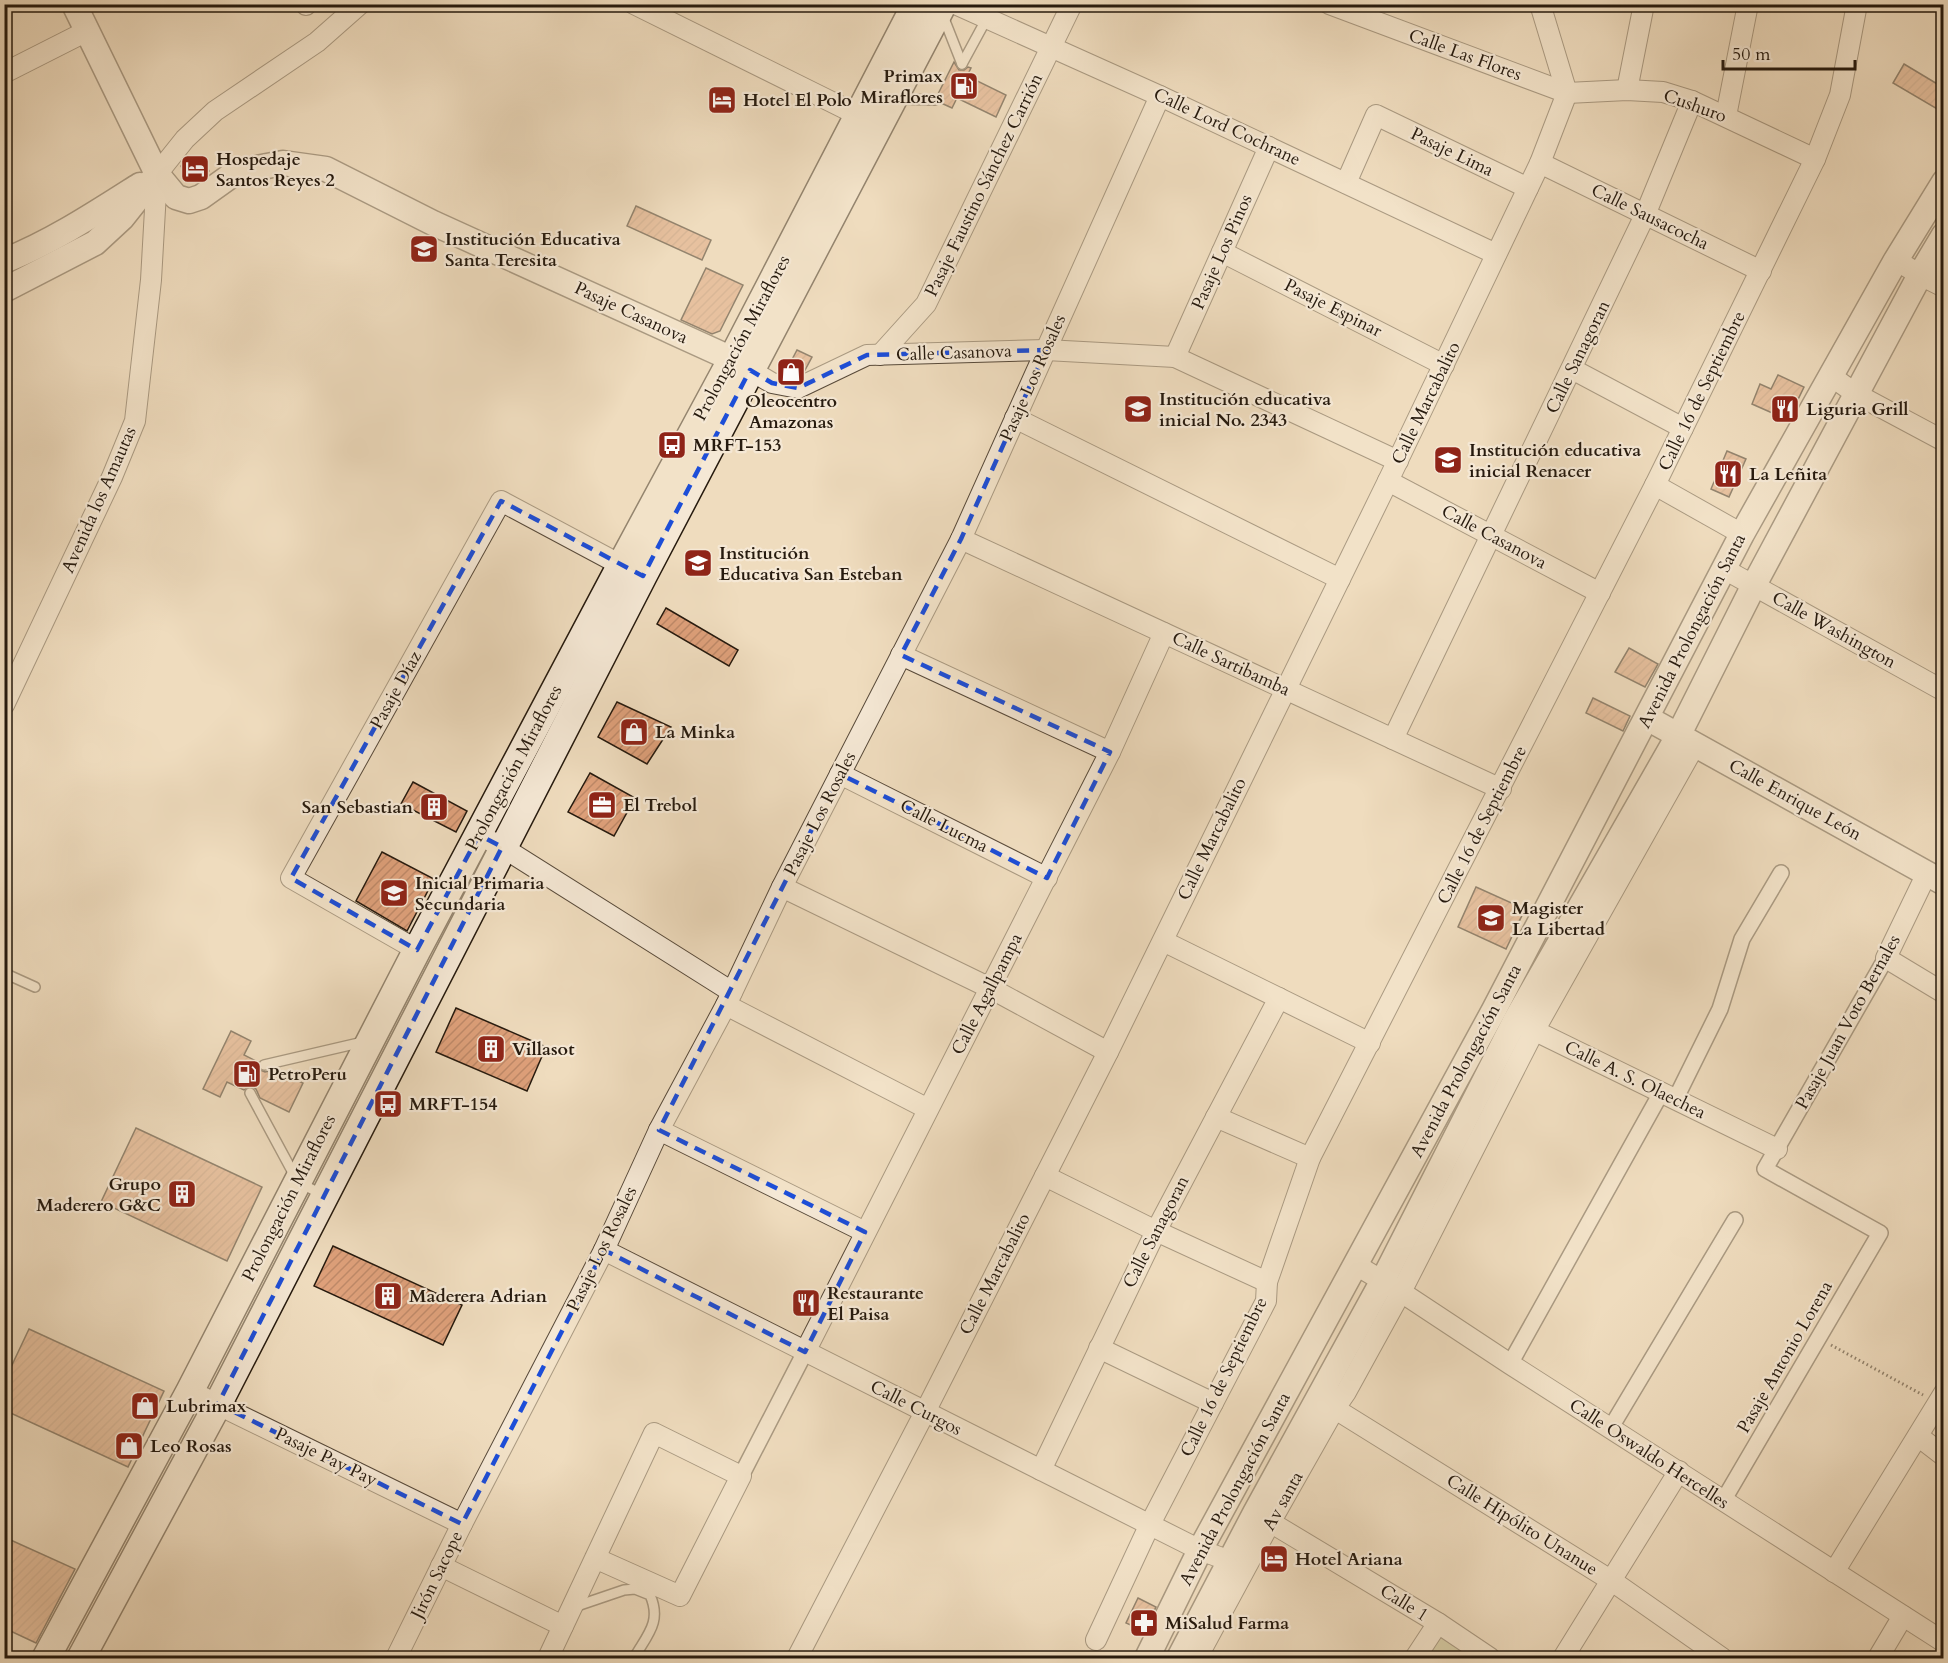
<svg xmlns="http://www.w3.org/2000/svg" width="1948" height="1663" viewBox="0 0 1948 1663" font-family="Cardo,serif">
<defs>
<pattern id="building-hatch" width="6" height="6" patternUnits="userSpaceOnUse" patternTransform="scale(1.5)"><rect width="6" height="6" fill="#dea07a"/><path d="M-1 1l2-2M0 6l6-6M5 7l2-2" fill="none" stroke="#be8968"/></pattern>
</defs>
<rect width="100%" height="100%" fill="#efdcbe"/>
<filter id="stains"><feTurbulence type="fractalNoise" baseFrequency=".00333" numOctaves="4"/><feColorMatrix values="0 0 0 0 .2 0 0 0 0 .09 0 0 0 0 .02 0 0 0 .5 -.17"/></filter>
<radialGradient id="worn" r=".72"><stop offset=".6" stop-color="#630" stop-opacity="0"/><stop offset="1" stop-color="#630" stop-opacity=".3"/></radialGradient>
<polygon fill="#bfbf8e" stroke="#726c4e" stroke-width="1.5" points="1438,1623 1490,1658 1415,1658"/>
<g fill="url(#building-hatch)" stroke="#261a0e" stroke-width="1.5">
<polygon points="954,62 959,70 964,70 968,67 971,68 967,76 1006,95 996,117 957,98 952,108 941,103 941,97 938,94"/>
<polygon points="1904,64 1944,88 1944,113 1893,83"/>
<polygon points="201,156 209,171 189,182 181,166"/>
<polygon points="636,206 711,240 702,260 627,226"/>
<polygon points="706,268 743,285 720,331 712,334 681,320"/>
<polygon points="797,350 812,357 804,372 796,375 785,373"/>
<polygon points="1778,375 1804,387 1788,420 1752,404 1760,384 1771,389"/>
<polygon points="1727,451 1746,459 1729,497 1711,489"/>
<polygon points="666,608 738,650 729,666 657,624"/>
<polygon points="1629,648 1658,664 1645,687 1615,672"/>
<polygon points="1593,698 1630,716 1623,731 1586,713"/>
<polygon points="617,702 671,727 647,764 598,737"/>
<polygon points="590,773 635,798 614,836 568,812"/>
<polygon points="413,782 467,811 456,832 401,804"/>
<polygon points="382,852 434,879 407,931 356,901"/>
<polygon points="1476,887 1525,909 1506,949 1458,927"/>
<polygon points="456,1008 546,1047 527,1091 436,1052"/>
<polygon points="231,1031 251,1041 244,1055 258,1062 260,1070 265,1072 274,1070 303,1083 289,1112 260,1098 256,1089 251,1086 244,1090 227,1082 220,1097 203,1089"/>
<polygon points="136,1128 262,1187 227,1261 101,1202"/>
<polygon points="333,1246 462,1305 443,1345 314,1286"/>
<polygon points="29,1329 164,1391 128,1467 4,1410 4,1382"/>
<polygon points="4,1537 75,1569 36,1643 4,1628"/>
<polygon points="1138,1598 1156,1607 1144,1631 1126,1623"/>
</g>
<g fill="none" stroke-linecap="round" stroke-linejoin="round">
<g stroke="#584a3a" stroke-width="12">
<g id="service">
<polyline points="943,16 962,64"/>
<polyline points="962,64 987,18"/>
<polyline points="898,99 935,100"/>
<polyline points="4,973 35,987"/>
<polyline points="264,1065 363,1042"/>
<polyline points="250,1093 298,1182 323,1195"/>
<path d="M 574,1607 L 624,1590 L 635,1589 L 650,1595 C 662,1622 647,1635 634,1658"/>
<polyline points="19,1658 45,1656"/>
</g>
</g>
<g stroke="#584a3a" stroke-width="18">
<g id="pedestrian">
<polyline points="1675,1100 1720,1009 1742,939 1781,873"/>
<polyline points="1510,1364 1661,1093"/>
<polyline points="1610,1429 1735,1220"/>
<polyline points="741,1476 805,1352"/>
<polyline points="1723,1501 1880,1233 1765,1169 1886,958"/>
</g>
</g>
<g stroke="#584a3a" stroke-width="22">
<g id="minor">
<polyline points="306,4 306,5"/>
<polyline points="634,4 868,120"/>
<polyline points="955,4 1160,96 1496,254"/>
<polyline points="1329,4 1567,93 1627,90 1663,92 1692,101 1815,159"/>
<polyline points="4,73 87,31"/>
<polyline points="1627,90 1644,4"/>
<polyline points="1726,116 1748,4"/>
<polyline points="1540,163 1761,271"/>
<polyline points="1346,183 1376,115 1528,188"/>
<polyline points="1222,252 1444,365"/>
<polyline points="1896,260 1920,275 1944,287"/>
<polyline points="880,355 926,304 1072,4"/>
<polyline points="1175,357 1269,147"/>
<polyline points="1572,369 1683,428"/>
<polyline points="750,370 772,383 798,388 867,355 1046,350 1175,357 1398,461"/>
<polyline points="1831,376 1856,394 1944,441"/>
<polyline points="1015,418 1340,579"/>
<polyline points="1388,481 1600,593"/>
<polyline points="1655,485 1742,534"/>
<polyline points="961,539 1501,789"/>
<polyline points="1724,569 1944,691"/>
<polyline points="901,655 1110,752"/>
<polyline points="4,705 112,477 135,421 151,280 157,174 185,139 215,111 317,42 360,4"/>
<polyline points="1393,739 1645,215 1692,101"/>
<polyline points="840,774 1047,878"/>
<polyline points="479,835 502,847 732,992"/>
<polyline points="1927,873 1886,958 1944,993"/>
<polyline points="782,887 990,988 1108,1052"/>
<polyline points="1163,941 1370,1043"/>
<polyline points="417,950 291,878 501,501 632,571"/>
<polyline points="726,1005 928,1109"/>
<polyline points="1523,1025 1777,1149"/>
<polyline points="1216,1117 1310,1158"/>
<polyline points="659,1130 865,1232"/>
<polyline points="1045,1176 1156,1231 1267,1282"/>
<polyline points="604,1250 1200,1550 1230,1561"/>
<polyline points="1356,1265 1401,1292 1510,1364 1944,1642"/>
<polyline points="1099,1348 1213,1403"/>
<polyline points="805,1352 1110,752 1164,633"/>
<polyline points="190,1391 462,1524"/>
<polyline points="1324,1402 1612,1581 1722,1658"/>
<polyline points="1918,1436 1944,1456"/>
<polyline points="1041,1470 1156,1231 1279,998"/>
<polyline points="1260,1516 1438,1623 1490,1658"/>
<polyline points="441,1566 563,1626"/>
<polyline points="1834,1572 1944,1393"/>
<polyline points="1096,1640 1150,1524 1266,1301 1267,1282 1310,1158 1655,485 1815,159 1840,95 1857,4"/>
<polyline points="396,1658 462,1524 604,1250 659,1130 726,1005 782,887 961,539 1160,96"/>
<polyline points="548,1658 654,1433 741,1476 680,1596 595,1558"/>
<polyline points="797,1658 925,1412 1108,1052 1388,481 1540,163 1567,93 1540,4"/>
<polyline points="1197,1658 1271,1521 1335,1408 1346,1392 1401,1292 1534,1031 1695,745"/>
<polyline points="1415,1658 1438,1623"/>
<polyline points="1563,1658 1679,1471"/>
<polyline points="1878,1658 1903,1616"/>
</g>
</g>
<g stroke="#584a3a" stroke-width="27">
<g id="tertiary">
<polyline points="74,4 157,174 176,197 189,201 201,197 236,172 283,163 326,169 433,223 732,359 748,369"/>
<path d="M 4,261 C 52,242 96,213 140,185"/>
<polyline points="4,290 95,243 122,218 157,174"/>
<polyline points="1647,718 1944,883"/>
<polyline points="1147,1658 1200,1550 1494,1010 1742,534 1896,260 1944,182"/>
<polyline points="1179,1658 1255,1513 1382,1282 1515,1021 1678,736 1754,585 1920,275 1944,235"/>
</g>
</g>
<g stroke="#261a0e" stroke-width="30">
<g id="secondary">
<polyline points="46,1658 190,1391 417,950 621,565 732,359 916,4"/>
<polyline points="81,1658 218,1404 643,576 943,4"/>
</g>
</g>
<polyline stroke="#261a0e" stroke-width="3" stroke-dasharray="1.5 3" stroke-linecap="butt" points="1831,1345 1923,1395"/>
<use href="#service" stroke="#f5e8d5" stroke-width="9"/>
<use href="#pedestrian" stroke="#f5e8d5" stroke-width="15"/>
<use href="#minor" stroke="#f5e8d5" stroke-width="20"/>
<use href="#tertiary" stroke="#f5e8d5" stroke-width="24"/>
<use href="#secondary" stroke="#f5e8d5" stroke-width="27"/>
</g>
<path d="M0 0H1948V1663H0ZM 1046,350 L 961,539 L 901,655 L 1110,752 L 1047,878 L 840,774 L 659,1130 L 865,1232 L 805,1352 L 604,1250 L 462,1524 L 218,1404 L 502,847 L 479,835 L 417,950 L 291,878 L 501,501 L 643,576 L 750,370 L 772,383 L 798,388 L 867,355 Z" fill="#efdcbe" fill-opacity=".55" fill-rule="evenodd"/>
<path fill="none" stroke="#1d4ed8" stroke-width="4.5" stroke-dasharray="12 8" stroke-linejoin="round" d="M 1046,350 L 961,539 L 901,655 L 1110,752 L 1047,878 L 840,774 L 659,1130 L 865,1232 L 805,1352 L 604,1250 L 462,1524 L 218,1404 L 502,847 L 479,835 L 417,950 L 291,878 L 501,501 L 643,576 L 750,370 L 772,383 L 798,388 L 867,355 Z"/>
<defs>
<g id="fuel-square" transform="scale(1.5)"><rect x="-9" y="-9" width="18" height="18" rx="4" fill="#8f2418" stroke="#f5e8d5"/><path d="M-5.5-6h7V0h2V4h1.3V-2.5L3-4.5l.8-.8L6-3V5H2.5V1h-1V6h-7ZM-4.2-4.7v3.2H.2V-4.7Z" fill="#fff"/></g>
<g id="hotel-square" transform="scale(1.5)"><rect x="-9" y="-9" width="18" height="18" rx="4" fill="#8f2418" stroke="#f5e8d5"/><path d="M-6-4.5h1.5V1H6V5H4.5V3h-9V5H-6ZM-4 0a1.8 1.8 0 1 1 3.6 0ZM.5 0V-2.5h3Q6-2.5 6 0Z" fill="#fff"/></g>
<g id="school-square" transform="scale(1.5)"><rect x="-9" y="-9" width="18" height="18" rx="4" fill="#8f2418" stroke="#f5e8d5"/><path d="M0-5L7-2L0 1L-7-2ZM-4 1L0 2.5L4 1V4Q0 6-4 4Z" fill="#fff"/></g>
<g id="shop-square" transform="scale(1.5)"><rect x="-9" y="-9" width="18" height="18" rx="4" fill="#8f2418" stroke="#f5e8d5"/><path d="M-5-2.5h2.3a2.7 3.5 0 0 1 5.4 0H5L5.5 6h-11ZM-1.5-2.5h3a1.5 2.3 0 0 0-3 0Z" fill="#fff"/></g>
<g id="restaurant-square" transform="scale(1.5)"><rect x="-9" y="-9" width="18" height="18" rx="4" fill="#8f2418" stroke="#f5e8d5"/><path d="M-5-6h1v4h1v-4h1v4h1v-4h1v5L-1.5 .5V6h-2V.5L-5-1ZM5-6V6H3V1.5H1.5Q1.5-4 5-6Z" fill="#fff"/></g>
<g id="bus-square" transform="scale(1.5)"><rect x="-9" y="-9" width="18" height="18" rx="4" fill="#8f2418" stroke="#f5e8d5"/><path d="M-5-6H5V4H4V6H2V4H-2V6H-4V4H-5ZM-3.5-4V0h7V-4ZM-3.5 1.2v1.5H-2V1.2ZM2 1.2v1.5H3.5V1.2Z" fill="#fff"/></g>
<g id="office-square" transform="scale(1.5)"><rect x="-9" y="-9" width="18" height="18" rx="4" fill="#8f2418" stroke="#f5e8d5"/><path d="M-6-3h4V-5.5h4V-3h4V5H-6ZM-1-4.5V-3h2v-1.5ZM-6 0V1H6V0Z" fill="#fff"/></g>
<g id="building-square" transform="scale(1.5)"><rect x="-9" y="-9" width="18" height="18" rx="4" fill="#8f2418" stroke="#f5e8d5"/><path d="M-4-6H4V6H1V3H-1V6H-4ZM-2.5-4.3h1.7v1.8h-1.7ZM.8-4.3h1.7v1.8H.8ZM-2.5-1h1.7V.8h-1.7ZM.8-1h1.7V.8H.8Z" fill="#fff"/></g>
<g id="pharmacy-square" transform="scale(1.5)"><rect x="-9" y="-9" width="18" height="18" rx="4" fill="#8f2418" stroke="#f5e8d5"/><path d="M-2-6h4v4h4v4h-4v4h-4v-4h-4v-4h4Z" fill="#fff"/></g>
</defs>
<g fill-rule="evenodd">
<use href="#fuel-square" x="964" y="86"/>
<use href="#hotel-square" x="722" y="100"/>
<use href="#hotel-square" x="195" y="169"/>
<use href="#school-square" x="424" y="249"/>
<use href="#shop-square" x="791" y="372"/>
<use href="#school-square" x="1138" y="409"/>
<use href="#restaurant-square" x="1785" y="409"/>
<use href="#bus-square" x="672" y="445"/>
<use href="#school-square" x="1448" y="460"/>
<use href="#restaurant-square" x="1728" y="474"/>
<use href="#school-square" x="698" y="563"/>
<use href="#shop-square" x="634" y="732"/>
<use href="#office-square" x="602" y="805"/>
<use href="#building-square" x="434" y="807"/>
<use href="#school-square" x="394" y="893"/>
<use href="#school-square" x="1491" y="918"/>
<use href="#building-square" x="491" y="1049"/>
<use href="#fuel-square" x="247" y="1074"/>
<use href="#bus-square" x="388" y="1104"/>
<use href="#building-square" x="182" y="1194"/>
<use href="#building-square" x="388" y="1296"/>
<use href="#restaurant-square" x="806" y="1303"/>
<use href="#shop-square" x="145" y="1406"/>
<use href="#shop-square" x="129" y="1446"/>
<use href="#hotel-square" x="1274" y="1559"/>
<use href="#pharmacy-square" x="1144" y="1623"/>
</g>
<g text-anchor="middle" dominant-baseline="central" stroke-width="4.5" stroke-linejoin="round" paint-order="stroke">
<g font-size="18" fill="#261a0e" stroke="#f5e8d5">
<text transform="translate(1465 55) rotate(20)">Calle Las Flores</text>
<text transform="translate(1695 106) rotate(20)">Cushuro</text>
<text transform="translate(1227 127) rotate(25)">Calle Lord Cochrane</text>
<text transform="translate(1452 152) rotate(26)">Pasaje Lima</text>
<text transform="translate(984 185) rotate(-64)">Pasaje Faustino Sánchez Carrión</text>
<text transform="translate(1650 217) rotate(26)">Calle Sausacocha</text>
<text transform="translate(1222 252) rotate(-66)">Pasaje Los Pinos</text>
<text transform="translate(1333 308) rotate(27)">Pasaje Espinar</text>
<text transform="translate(631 313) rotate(25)">Pasaje Casanova</text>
<text transform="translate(742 338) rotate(-62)">Prolongación Miraflores</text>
<text transform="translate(954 353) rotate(-2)">Calle Casanova</text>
<text transform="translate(1578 357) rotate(-64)">Calle Sanagoran</text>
<text transform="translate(1033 378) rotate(-66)">Pasaje Los Rosales</text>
<text transform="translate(1702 391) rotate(-64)">Calle 16 de Septiembre</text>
<text transform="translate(1426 403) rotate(-64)">Calle Marcabalito</text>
<text transform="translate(99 500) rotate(-66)">Avenida los Amautas</text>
<text transform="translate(1494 537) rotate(28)">Calle Casanova</text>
<text transform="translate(1834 630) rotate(29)">Calle Washington</text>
<text transform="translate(1692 631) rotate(-63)">Avenida Prolongación Santa</text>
<text transform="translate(1231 664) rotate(25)">Calle Sartibamba</text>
<text transform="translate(396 690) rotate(-61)">Pasaje Díaz</text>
<text transform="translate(514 768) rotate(-62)">Prolongación Miraflores</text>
<text transform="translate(1795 800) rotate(29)">Calle Enrique León</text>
<text transform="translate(820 814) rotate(-63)">Pasaje Los Rosales</text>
<text transform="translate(1482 825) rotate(-63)">Calle 16 de Septiembre</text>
<text transform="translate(944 826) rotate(27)">Calle Lucma</text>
<text transform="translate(1212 839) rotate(-64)">Calle Marcabalito</text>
<text transform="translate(987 994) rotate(-63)">Calle Agallpampa</text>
<text transform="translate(1848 1022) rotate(-61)">Pasaje Juan Voto Bernales</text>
<text transform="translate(1466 1061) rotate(-62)">Avenida Prolongación Santa</text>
<text transform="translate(1635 1080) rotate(26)">Calle A. S. Olaechea</text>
<text transform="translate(289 1198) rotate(-63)">Prolongación Miraflores</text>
<text transform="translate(1156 1232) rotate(-63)">Calle Sanagoran</text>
<text transform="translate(602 1249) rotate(-64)">Pasaje Los Rosales</text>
<text transform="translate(995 1274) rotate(-63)">Calle Marcabalito</text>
<text transform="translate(1785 1357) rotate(-60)">Pasaje Antonio Lorena</text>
<text transform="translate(1224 1377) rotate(-64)">Calle 16 de Septiembre</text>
<text transform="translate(916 1408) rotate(27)">Calle Curgos</text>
<text transform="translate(1649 1454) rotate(33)">Calle Oswaldo Hercelles</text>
<text transform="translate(326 1457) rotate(26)">Pasaje Pay Pay</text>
<text transform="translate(1235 1489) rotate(-62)">Avenida Prolongación Santa</text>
<text transform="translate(1283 1501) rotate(-61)">Av santa</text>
<text transform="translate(1522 1525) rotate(32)">Calle Hipólito Unanue</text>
<text transform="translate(437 1575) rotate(-64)">Jirón Sacope</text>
<text transform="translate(1404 1603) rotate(32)">Calle 1</text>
</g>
<g font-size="18" font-weight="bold" fill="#261a0e" stroke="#f5e8d5" text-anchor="start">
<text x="943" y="76" text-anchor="end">Primax<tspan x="943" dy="21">Miraflores</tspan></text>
<text x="743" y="100">Hotel El Polo</text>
<text x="216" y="159">Hospedaje<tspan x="216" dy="21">Santos Reyes 2</tspan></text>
<text x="445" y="239">Institución Educativa<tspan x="445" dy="21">Santa Teresita</tspan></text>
<text x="1159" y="399">Institución educativa<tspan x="1159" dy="21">inicial No. 2343</tspan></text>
<text x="791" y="401" text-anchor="middle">Oleocentro<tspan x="791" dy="21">Amazonas</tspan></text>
<text x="1806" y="409">Liguria Grill</text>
<text x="693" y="445">MRFT-153</text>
<text x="1469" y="450">Institución educativa<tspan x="1469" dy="21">inicial Renacer</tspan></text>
<text x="1749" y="474">La Leñita</text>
<text x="719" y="553">Institución<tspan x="719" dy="21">Educativa San Esteban</tspan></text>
<text x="655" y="732">La Minka</text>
<text x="623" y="805">El Trebol</text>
<text x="413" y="807" text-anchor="end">San Sebastian</text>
<text x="415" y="883">Inicial Primaria<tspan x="415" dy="21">Secundaria</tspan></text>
<text x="1512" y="908">Magister<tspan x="1512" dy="21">La Libertad</tspan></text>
<text x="512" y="1049">Villasot</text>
<text x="268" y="1074">PetroPeru</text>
<text x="409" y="1104">MRFT-154</text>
<text x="161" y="1184" text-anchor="end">Grupo<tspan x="161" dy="21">Maderero G&amp;C</tspan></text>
<text x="827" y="1293">Restaurante<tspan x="827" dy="21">El Paisa</tspan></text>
<text x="409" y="1296">Maderera Adrian</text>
<text x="166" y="1406">Lubrimax</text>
<text x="150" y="1446">Leo Rosas</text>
<text x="1295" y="1559">Hotel Ariana</text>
<text x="1165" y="1623">MiSalud Farma</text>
</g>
</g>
<rect width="1948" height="1663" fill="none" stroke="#efdcbe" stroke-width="24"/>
<rect x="6" y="6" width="1936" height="1651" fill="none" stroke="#261a0e" stroke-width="3"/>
<rect x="12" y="12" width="1924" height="1639" fill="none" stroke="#261a0e" stroke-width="1.5"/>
<path d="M1723 60v9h132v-9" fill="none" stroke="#261a0e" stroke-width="3"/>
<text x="1732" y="60" font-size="18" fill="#261a0e" stroke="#f5e8d5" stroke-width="4.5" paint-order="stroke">50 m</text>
<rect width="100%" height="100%" filter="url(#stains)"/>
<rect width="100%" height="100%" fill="url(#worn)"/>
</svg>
